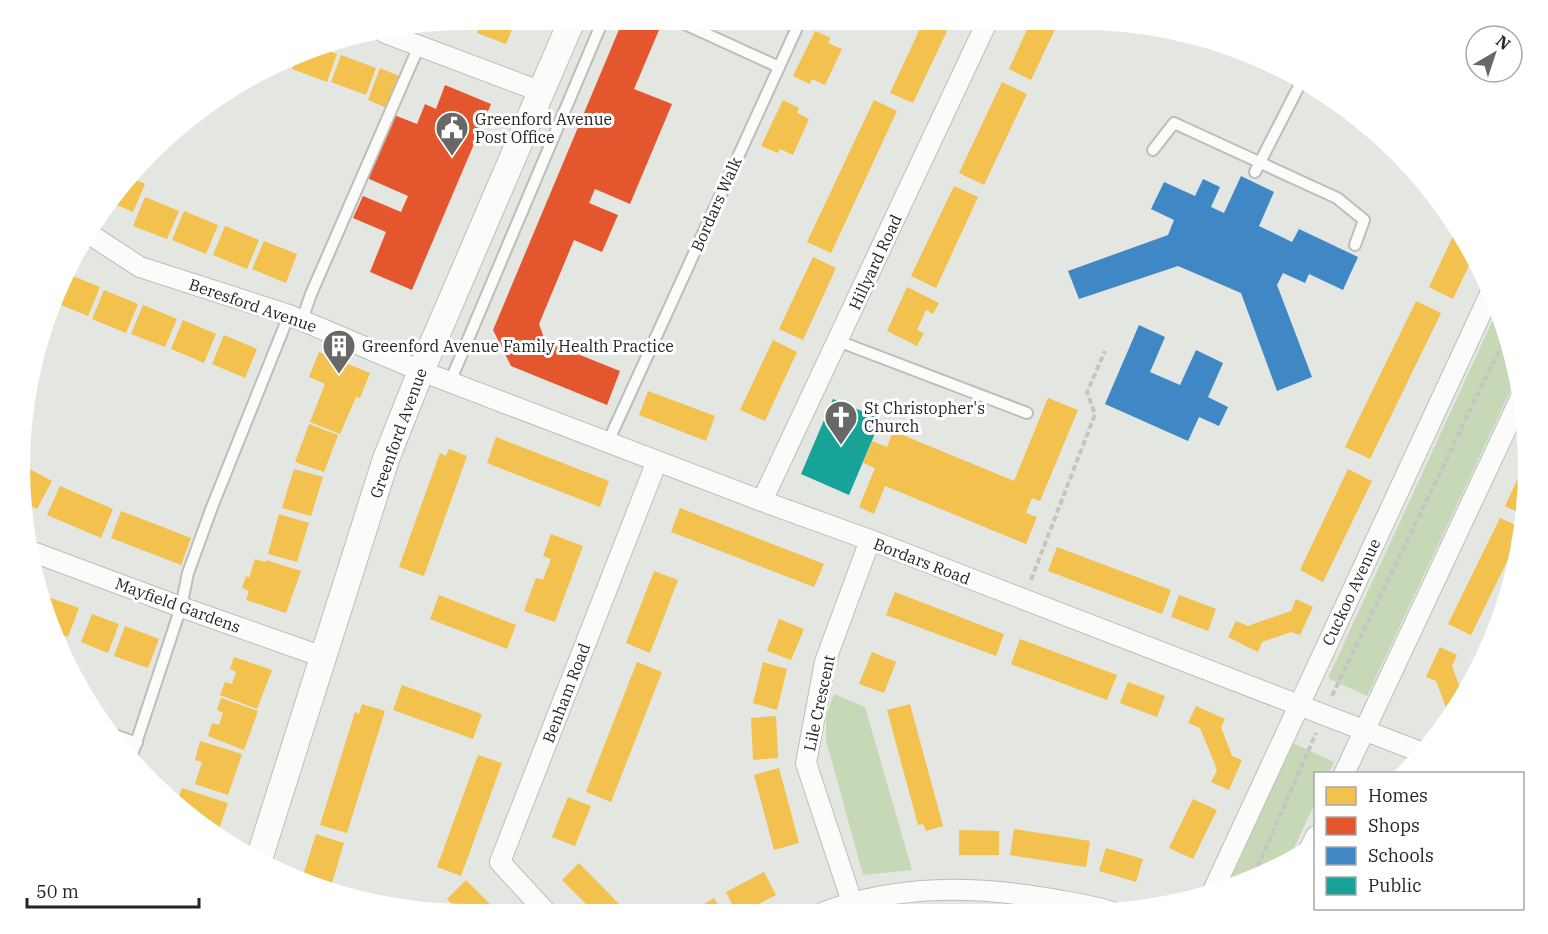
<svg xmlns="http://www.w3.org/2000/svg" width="1548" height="934" viewBox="0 0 1548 934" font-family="'IBM Plex Serif',serif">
<rect width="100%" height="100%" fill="#e4e6e1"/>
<g fill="#c7d8b6">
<polygon points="1498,309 1505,323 1517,377 1367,696 1328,678"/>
<polygon points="834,694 865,707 912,870 863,875 826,740 826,716"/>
<polygon points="1293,743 1334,762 1329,773 1316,774 1315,803 1288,861 1227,887"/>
</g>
<g fill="#f2c14e">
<polygon points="482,20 516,20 506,44 477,33"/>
<polygon points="923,22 929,22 947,31 913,103 890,93"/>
<polygon points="1030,23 1058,23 1031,80 1009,69"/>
<polygon points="815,31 831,38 828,43 842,49 825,85 812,79 810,84 793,76"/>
<polygon points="317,47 337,54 327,82 292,69 296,58"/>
<polygon points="341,55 376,68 366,95 331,82"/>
<polygon points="380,68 399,76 387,108 368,100"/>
<polygon points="1002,82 1027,94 984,185 959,173"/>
<polygon points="783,100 799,108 797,113 809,119 793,155 780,149 778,153 761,146"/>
<polygon points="874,100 897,111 831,253 807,242"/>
<polygon points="132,178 145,184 133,212 110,202"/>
<polygon points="954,186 978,197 936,288 911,276"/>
<polygon points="145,197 179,211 167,239 133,226"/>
<polygon points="184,211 218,225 206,254 172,240"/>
<polygon points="225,226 259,240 247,269 213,255"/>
<polygon points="1457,228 1468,243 1474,255 1453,299 1429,287"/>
<polygon points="264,241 297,254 286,283 252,269"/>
<polygon points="813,257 836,268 803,340 779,329"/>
<polygon points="68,274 100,287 88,316 54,302"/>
<polygon points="907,287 939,303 933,314 926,310 917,330 924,333 917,346 887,331"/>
<polygon points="104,290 138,304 126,333 92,319"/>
<polygon points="1416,301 1441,313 1370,459 1345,447"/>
<polygon points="143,305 177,319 165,347 131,334"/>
<polygon points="183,320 216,334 204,363 171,349"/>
<polygon points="224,335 257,349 245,378 212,364"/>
<polygon points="773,340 797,352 765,421 740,410"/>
<polygon points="319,352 370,373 360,398 356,397 340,434 310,422 325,384 309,377"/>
<polygon points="648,391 715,416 706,441 639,415"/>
<polygon points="1048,398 1078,410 1040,501 1032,498 1026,513 1037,517 1026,544 885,486 874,514 859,507 875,468 863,463 872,441 887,447 893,431 1014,481"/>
<polygon points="309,424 338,435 324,472 295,462"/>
<polygon points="496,437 609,481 600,507 487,463"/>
<polygon points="449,449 467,456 424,576 399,567 440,453 446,456"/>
<polygon points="1526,461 1528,496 1524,515 1505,506"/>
<polygon points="20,464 52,481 37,509 25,503"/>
<polygon points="294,469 323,477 311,516 282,508"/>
<polygon points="1348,469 1372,481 1323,582 1300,570"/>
<polygon points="60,486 113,509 101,538 47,515"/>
<polygon points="680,508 824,564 814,587 671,532"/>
<polygon points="121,511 191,538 181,565 111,538"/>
<polygon points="279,514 309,523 297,562 268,554"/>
<polygon points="1500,518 1522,528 1522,531 1471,635 1448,624"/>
<polygon points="551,534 583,546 555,622 524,611 536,578 543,580 551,559 543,556"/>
<polygon points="1057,547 1171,590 1162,614 1048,571"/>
<polygon points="255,559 265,562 266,560 301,571 286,613 246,600 249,591 242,588 246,576 249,578"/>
<polygon points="654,571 678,580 650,653 626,643"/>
<polygon points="895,592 1004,634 996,656 886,615"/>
<polygon points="439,595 516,625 507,649 430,619"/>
<polygon points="1179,595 1216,609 1208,631 1171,617"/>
<polygon points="45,596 79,608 68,637 54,632 43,611 42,603"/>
<polygon points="1296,599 1313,607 1300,635 1291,632 1262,642 1258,652 1228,637 1236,621 1248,626 1256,623 1291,611"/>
<polygon points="92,614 119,624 108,653 81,642"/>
<polygon points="779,619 804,629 791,660 767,651"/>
<polygon points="125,626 159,639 148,668 114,656"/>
<polygon points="1020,639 1117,675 1107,700 1011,664"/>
<polygon points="1440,647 1457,655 1452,666 1463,696 1448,720 1443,718 1447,710 1436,681 1426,677"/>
<polygon points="872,652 896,662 884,693 859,684"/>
<polygon points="234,657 272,670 257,709 220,695 225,682 232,684 236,672 230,669"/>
<polygon points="637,662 662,672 611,802 586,792"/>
<polygon points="763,662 787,669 777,710 753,703"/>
<polygon points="1128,682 1165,696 1157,717 1120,703"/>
<polygon points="402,685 482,714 473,739 393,710"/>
<polygon points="221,698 258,711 244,750 208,736 212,723 219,725 223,713 217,710"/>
<polygon points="362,704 385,711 347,833 320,825 355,712 359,714"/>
<polygon points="910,704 943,826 926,831 923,824 918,825 887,710"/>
<polygon points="1196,706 1225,719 1221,727 1232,756 1242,760 1229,790 1211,782 1217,771 1214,762 1200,728 1188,723"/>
<polygon points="776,716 778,758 753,760 751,718"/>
<polygon points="200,741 242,754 228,795 195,784 202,762 195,760"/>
<polygon points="478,755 502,763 461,876 437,867"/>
<polygon points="779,768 799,843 774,850 754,775"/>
<polygon points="182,788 228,803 217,835 195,822 189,816 191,811 180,806 183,799 179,797"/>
<polygon points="568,797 591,806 575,846 552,837"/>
<polygon points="1193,799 1217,810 1193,859 1169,848"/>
<polygon points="1014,829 1090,841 1086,867 1010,855"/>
<polygon points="959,830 999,831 999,855 959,855"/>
<polygon points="316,834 344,843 330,890 301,882"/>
<polygon points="1106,848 1143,859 1136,882 1099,871"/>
<polygon points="579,863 621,906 616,912 593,911 562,880"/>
<polygon points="764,872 776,895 743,912 736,912 726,892"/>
<polygon points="466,880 497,911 458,911 447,899"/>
<polygon points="714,898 723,912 691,912 696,909"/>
</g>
<g fill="#e4572e">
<polygon points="623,20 635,20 659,30 634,89 672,104 630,204 595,189 589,203 618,215 602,252 574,240 539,324 545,341 620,371 607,405 511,366 493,330"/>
<polygon points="445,85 491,104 412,290 370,272 386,232 353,218 363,196 401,212 408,196 367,178 394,115 417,124 425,104 436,109"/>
</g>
<g fill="#3f88c5">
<polygon points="1241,176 1274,192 1259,226 1292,242 1299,229 1358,257 1343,290 1309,274 1305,283 1283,273 1277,285 1312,377 1277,391 1241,293 1178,266 1079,299 1068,271 1168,235 1174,220 1151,209 1164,182 1195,196 1203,179 1220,187 1211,207 1224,213"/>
<polygon points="1139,325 1165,337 1150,372 1180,385 1196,350 1223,363 1208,397 1228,407 1219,426 1199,417 1188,441 1105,404"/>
</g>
<polygon fill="#17a398" points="833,399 881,419 849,495 801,474"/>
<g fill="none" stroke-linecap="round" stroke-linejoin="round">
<g stroke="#bcbeba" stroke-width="14">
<g id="service">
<polyline points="779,67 800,21"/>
<polyline points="1153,150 1174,123 1337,198 1364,220 1355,245"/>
<polyline points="1255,172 1301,82"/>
<polyline points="302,320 311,294 419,46"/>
<polyline points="838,341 1027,413"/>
<polyline points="450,382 603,20"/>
<polyline points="608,442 779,67 678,21"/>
<polyline points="112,734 137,743"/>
<polyline points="132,755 181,607 188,573 212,507 289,315"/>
</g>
</g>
<g stroke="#bcbeba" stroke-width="22">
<g id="minor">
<polyline points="385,33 542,92"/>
<polyline points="88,233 140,267 289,315 421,371 762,501 870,540 1423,753"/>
<polyline points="762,501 987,22"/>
<polyline points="33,552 181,607 323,657"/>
<polyline points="1344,774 1522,395"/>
<polyline points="1308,852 1316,836"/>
<polyline points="1212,893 1491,292"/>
<polyline points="852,902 806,763 825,662 870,540"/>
<polyline points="545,911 500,862 657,461"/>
<path d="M 824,912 C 899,884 974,886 1052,899 C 1073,903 1095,906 1115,913"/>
</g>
</g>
<g stroke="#bcbeba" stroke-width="28">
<polyline id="tertiary" points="259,859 386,459 421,371 572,20"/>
</g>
<g stroke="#c5c5c4" stroke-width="4" stroke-dasharray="6 3" stroke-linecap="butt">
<polyline points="1031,580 1095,414 1087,392 1105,351"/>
<polyline points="1332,696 1507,334"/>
<polyline points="1254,875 1316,733"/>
</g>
<use href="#service" stroke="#fbfbfa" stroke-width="10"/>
<use href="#minor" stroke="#fbfbfa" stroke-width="20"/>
<use href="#tertiary" stroke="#fbfbfa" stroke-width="26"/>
</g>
<defs>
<g id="civic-pin" transform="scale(1.725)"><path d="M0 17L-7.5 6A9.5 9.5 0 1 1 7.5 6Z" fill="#686966" stroke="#fff"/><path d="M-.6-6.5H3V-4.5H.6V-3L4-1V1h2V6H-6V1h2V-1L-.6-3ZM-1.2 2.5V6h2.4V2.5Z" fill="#fff"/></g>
<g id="building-pin" transform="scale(1.725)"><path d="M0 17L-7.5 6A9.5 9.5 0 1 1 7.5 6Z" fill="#686966" stroke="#fff"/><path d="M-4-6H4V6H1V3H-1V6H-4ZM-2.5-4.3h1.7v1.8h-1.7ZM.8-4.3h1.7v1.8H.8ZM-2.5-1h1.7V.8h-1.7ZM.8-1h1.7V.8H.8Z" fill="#fff"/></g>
<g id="church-pin" transform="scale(1.725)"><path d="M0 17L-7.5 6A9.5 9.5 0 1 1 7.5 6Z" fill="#686966" stroke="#fff"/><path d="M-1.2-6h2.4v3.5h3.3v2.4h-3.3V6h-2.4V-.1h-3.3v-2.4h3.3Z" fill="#fff"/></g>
</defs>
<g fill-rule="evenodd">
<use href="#civic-pin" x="452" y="128"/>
<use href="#building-pin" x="339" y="346"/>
<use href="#church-pin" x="841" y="417"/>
</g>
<g text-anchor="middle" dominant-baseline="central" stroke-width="6" stroke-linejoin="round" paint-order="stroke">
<g font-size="16" fill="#252623" stroke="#fff" text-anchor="start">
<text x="475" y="119">Greenford Avenue<tspan x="475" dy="18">Post Office</tspan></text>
<text x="362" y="346">Greenford Avenue Family Health Practice</text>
<text x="864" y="408">St Christopher's<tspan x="864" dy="18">Church</tspan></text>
</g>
<g font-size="16" fill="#252623" stroke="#fff">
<text transform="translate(716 204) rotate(-66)">Bordars Walk</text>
<text transform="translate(875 262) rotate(-65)">Hillyard Road</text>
<text transform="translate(253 305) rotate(19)">Beresford Avenue</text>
<text transform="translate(398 433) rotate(-70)">Greenford Avenue</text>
<text transform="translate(922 561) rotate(21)">Bordars Road</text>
<text transform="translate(1351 592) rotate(-65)">Cuckoo Avenue</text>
<text transform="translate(178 605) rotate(20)">Mayfield Gardens</text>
<text transform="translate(566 693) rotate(-69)">Benham Road</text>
<text transform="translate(819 703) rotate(-78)">Lile Crescent</text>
</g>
</g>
<path d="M0 0H1548V934H0ZM467 30H1081A437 437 0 0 1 1518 467V467A437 437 0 0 1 1081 904H467A437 437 0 0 1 30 467V467A437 437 0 0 1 467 30Z" fill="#fff" fill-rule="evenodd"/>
<rect x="1314" y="772" width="210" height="138" fill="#ffffff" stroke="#a8a8a7" stroke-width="1.5"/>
<rect x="1326" y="787" width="30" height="18" fill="#f2c14e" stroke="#a8a8a7" stroke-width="1.5"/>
<text x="1368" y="802" font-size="18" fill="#252623">Homes</text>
<rect x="1326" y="817" width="30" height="18" fill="#e4572e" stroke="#a8a8a7" stroke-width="1.5"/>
<text x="1368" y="832" font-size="18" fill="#252623">Shops</text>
<rect x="1326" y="847" width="30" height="18" fill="#3f88c5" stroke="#a8a8a7" stroke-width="1.5"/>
<text x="1368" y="862" font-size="18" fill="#252623">Schools</text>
<rect x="1326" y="877" width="30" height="18" fill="#17a398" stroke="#a8a8a7" stroke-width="1.5"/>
<text x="1368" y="892" font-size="18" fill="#252623">Public</text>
<g transform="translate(1494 54) rotate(39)"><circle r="28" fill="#ffffff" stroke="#a8a8a7" stroke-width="1.5"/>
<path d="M0-4.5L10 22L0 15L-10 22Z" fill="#686966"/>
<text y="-9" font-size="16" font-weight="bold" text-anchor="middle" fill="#252623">N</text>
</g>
<path d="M27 898v9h172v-9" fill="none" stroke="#252623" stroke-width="3"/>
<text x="36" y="898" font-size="18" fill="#252623" stroke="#ffffff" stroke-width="4.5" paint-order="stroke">50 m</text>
</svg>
